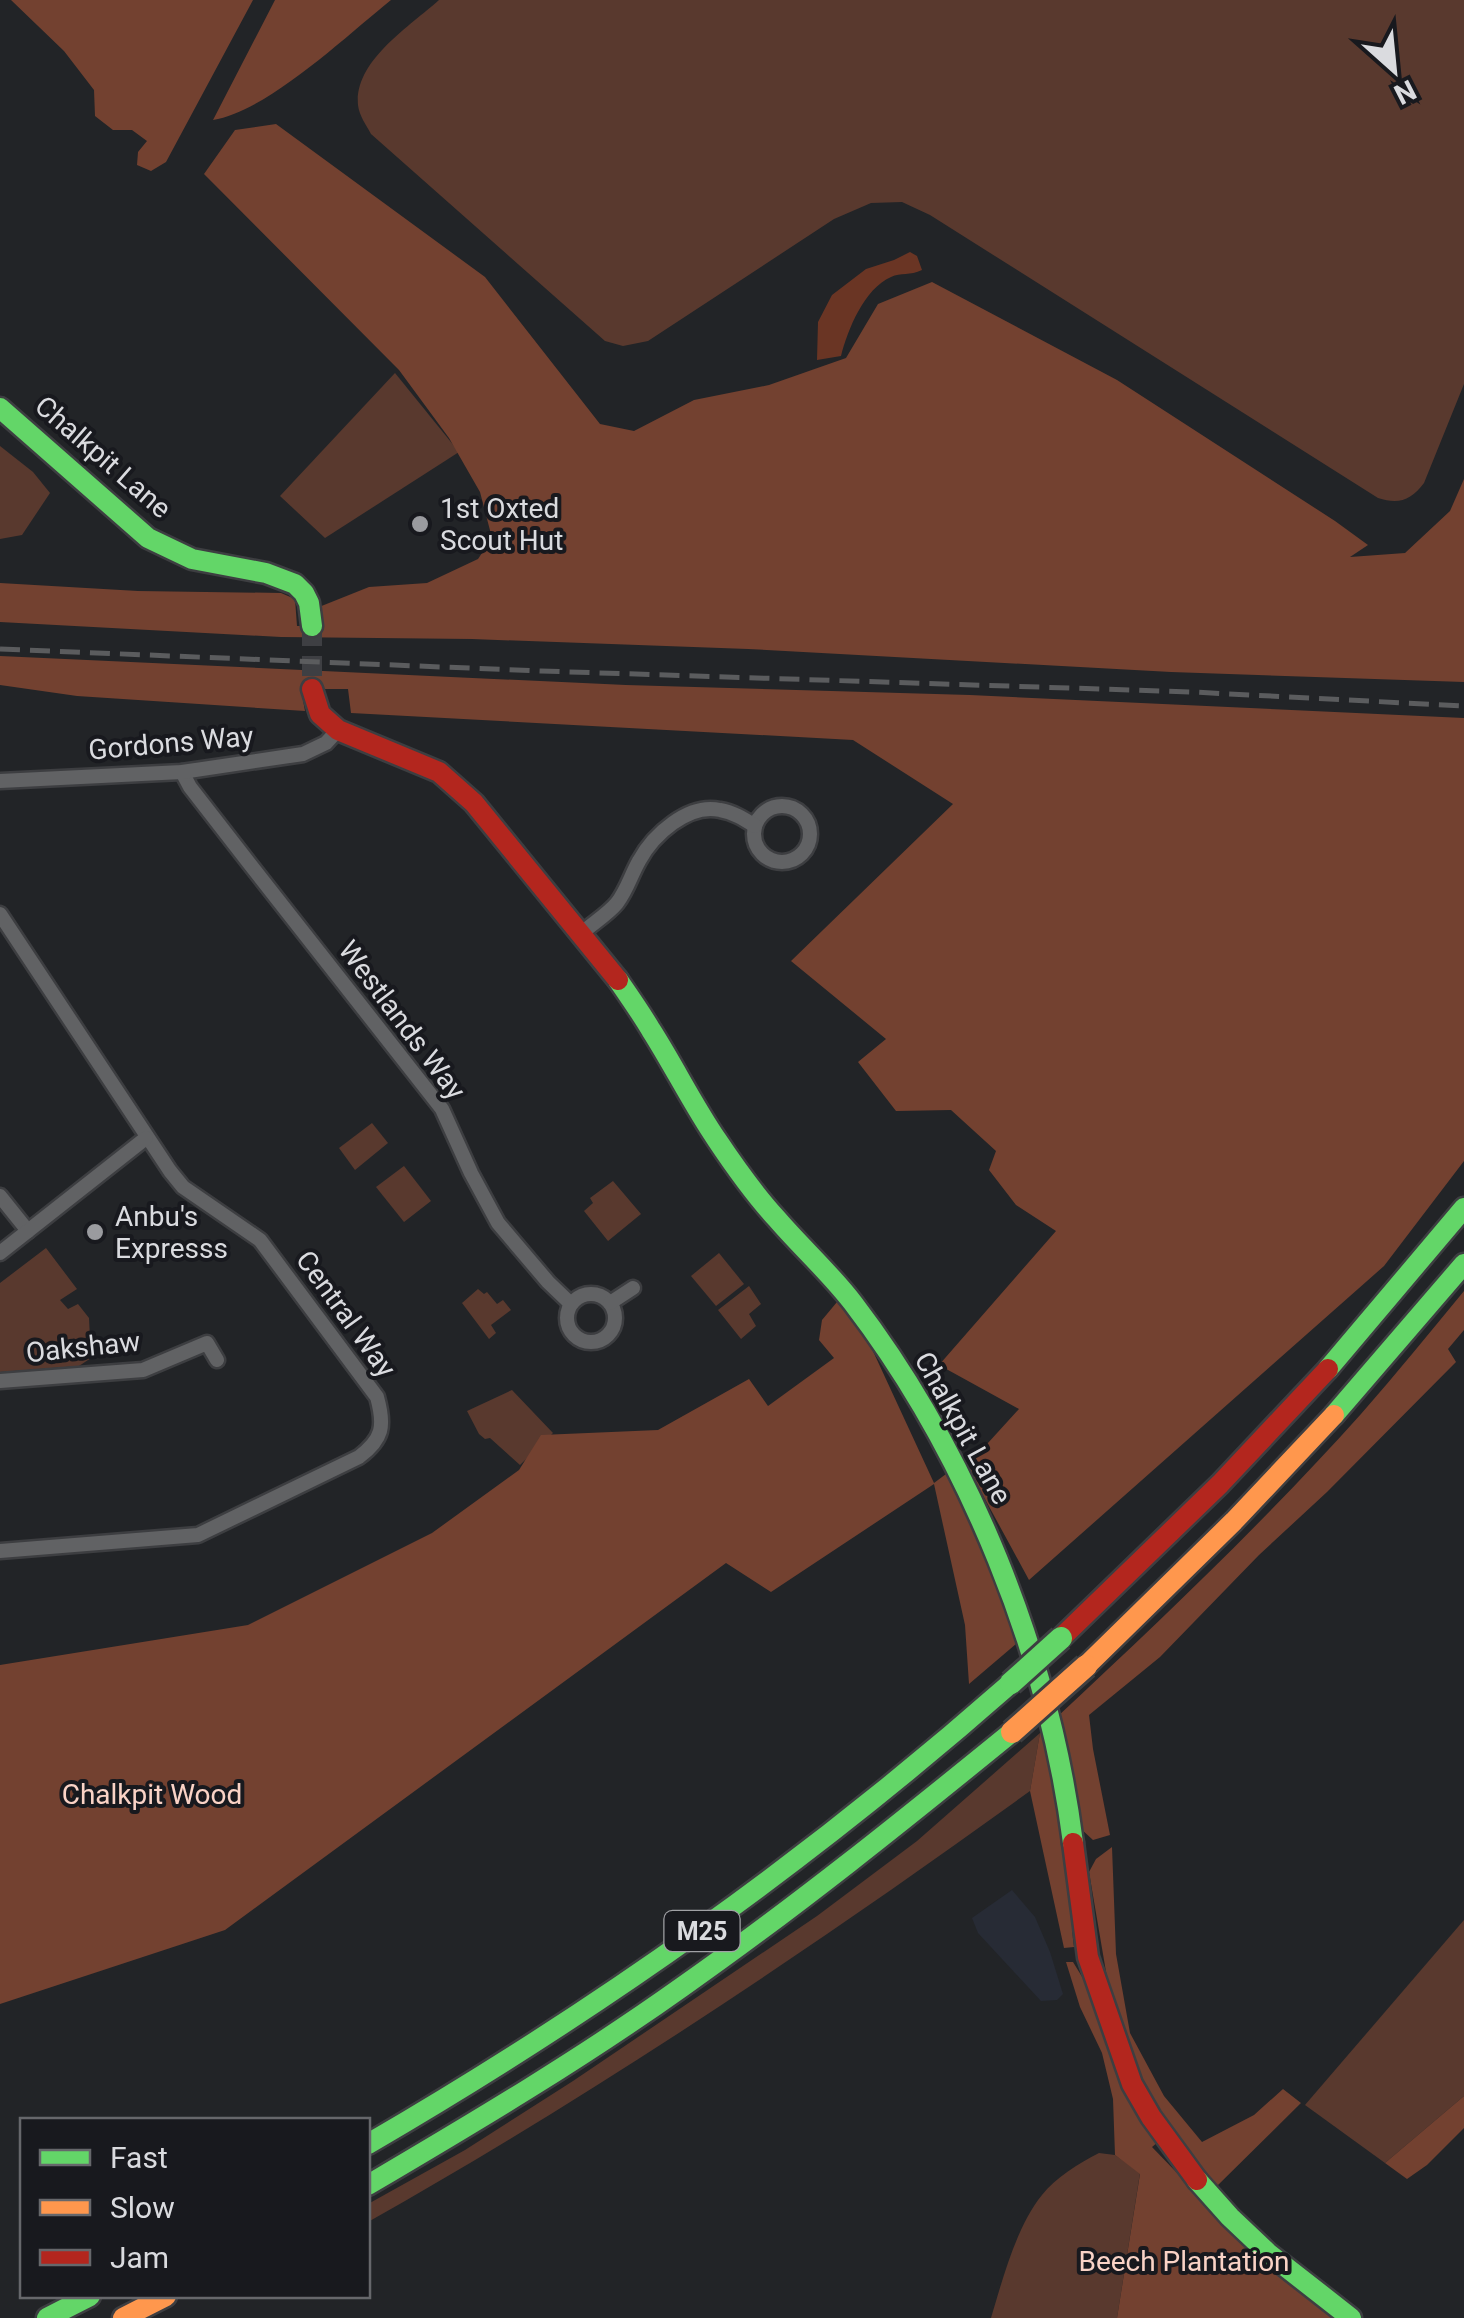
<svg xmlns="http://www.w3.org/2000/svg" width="1464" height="2318" viewBox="0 0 1464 2318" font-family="Roboto,sans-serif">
<rect width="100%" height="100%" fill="#222427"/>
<polygon fill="#272b35" points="1012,1890 1035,1917 1050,1952 1063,1994 1057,2000 1041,2001 978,1933 972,1918"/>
<g fill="#59392e">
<path d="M 439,0 L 1464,0 L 1464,384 L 1424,483 C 1411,500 1399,505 1378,498 L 930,215 L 902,202 L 871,203 L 834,219 L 648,341 L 623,346 L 605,341 L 371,134 C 366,125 359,115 358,105 C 354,61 409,27 439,0 Z"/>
<polygon points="395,373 459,452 325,538 280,496"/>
<polygon points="0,446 33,472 50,493 22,535 0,539"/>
<polygon points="372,1123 388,1143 355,1170 339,1148"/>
<polygon points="404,1166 431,1201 404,1222 376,1187"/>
<polygon points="613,1181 641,1214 608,1241 584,1211 593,1203 590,1198"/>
<polygon points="46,1248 77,1289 60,1300 68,1309 78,1304 89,1318 91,1358 79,1366 0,1372 0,1283"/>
<polygon points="719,1253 744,1284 716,1306 691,1276"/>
<polygon points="749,1286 761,1304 749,1314 756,1326 741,1339 718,1310"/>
<polygon points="478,1289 484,1294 487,1292 497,1304 503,1300 511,1310 491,1325 496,1333 489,1339 462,1303"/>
<polygon points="512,1390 553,1433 520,1465 490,1438 485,1439 479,1434 467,1411"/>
<path d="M 1040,1733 L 1030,1791 C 817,1945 597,2093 368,2222 L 368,2204 L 465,2150 L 573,2081 L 817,1916 L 917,1841 Z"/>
<polygon points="1464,1920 1464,2096 1385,2163 1305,2105"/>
<path d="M 1099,2153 L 1115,2155 L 1140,2173 L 1117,2318 L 991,2318 C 1002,2281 1017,2225 1042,2195 C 1055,2178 1079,2163 1099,2153 Z"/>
</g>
<g fill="#734130">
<polygon points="11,0 253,0 166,162 151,171 137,165 138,152 147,141 132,130 113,130 95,116 94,90 64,51"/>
<path d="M 275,0 L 391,0 C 346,36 268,111 213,120 Z"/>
<polygon points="276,124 485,277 600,424 634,431 694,400 769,385 846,358 878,304 932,282 1117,380 1335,521 1368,545 1350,557 1405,553 1450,511 1464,479 1464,682 1171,672 748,649 472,639 281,637 0,622 0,583 138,591 281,593 295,599 297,626 322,626 319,607 369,587 427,583 478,559 492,538 480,492 449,438 399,370 204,174 235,130"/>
<polygon points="0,656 626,685 970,695 1464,718 1464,1161 1384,1266 1029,1580 967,1466 1019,1409 939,1365 1056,1231 1016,1205 989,1170 996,1151 951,1110 896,1111 858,1062 886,1039 791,961 953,804 853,740 351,713 348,689 301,689 305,711 77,696 0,685"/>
<path d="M 1464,1291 L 1464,1330 L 1448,1349 L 1456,1362 L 1327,1492 L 1259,1555 L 1160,1657 L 1089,1715 L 1093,1749 L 1110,1835 L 1093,1840 L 1080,1828 L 1057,1717 C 1162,1619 1265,1521 1361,1414 C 1396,1374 1430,1332 1464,1291 Z"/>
<polygon points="837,1302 866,1336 934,1483 950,1471 1023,1638 969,1684 965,1625 934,1484 771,1592 726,1563 225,1930 0,2004 0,1665 248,1625 432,1533 519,1470 541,1435 658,1430 749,1379 768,1406 834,1358 819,1340 822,1320"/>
<path d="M 1046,1728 C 1056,1780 1064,1832 1070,1884 C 1072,1905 1071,1926 1074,1947 L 1064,1948 L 1030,1791 L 1040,1733 Z"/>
<polygon points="1112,1847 1116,1954 1130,2033 1164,2096 1202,2142 1254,2115 1283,2089 1301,2103 1216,2187 1144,2092 1111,2001 1089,1872 1096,1859"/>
<polygon points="1066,1962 1073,1962 1084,1980 1158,2142 1152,2147 1263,2262 1337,2318 1117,2318 1140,2174 1115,2155 1113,2099 1102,2053 1080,2007"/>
<polygon points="1464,2096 1464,2128 1427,2165 1407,2179 1385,2163"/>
</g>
<path fill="#6a3524" d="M 910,252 L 917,256 L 922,270 C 910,276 901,272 891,277 C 864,289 848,329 841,356 L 817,360 L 818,322 L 832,295 L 866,269 L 894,260 Z"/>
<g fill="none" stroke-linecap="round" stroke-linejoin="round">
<polyline stroke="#3e3f43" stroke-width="20" stroke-dasharray="20 10" stroke-linecap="butt" points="312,626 312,689"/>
<g stroke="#3d3e41" stroke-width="19">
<g id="street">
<polyline points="182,772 190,787 249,863 442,1109 471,1173 498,1223 548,1282 571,1304"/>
<polyline points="0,781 182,772 303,754 326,743 338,730"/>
<circle cx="782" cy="834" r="28"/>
<path d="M 0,914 L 170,1171 L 183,1187 L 260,1240 L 377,1397 C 385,1426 383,1439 359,1457 L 198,1535 L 0,1551"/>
<path d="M 582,933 C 593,923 608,914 617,903 C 627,890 631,875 639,861 C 653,835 688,803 720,810 C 733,812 744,819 755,826"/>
<polyline points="0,1196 28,1231"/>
<polyline points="0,1253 146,1138"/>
<circle cx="591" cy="1318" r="24"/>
<polyline points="610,1303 633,1288"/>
<polyline points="0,1381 143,1370 207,1343 217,1360"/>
</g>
</g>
<g stroke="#3d3e41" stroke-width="25">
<g id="fast">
<polyline points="0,408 148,538 192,559 266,573 295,584 304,593 309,603 312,626"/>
<path d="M 618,980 C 629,996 641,1013 651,1030 C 674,1066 693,1105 717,1140 C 735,1167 755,1195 777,1219 C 801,1247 830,1273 853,1303 C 969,1455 1049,1654 1073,1843"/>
<polyline points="1328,1369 1464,1208"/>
<polyline points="1334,1415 1464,1264"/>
<path d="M 368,2144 C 600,2009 809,1861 1011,1683"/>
<polyline points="1197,2180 1230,2217 1268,2253 1351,2318"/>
<path d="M 368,2185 C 475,2122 581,2059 682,1987 C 796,1907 904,1820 1012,1732"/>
<polyline points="47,2318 90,2296"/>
</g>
</g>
<g stroke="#3d3e41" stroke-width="25">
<g id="slow">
<polyline points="1086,1666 1234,1521 1334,1415"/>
<polyline points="123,2318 166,2296"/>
</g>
</g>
<g stroke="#3d3e41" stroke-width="25">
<g id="jam">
<polyline points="312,689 320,714 338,730 439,772 474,803 618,980"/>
<polyline points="1061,1638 1220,1484 1328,1369"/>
<polyline points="1073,1843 1088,1957 1132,2084 1151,2117 1197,2180"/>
</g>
</g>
<use href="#street" stroke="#616264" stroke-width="14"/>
<use href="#fast" stroke="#63d668" stroke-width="20"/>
<use href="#slow" stroke="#ff974d" stroke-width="20"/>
<use href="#jam" stroke="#b3261e" stroke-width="20"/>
<polyline stroke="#5b5c5e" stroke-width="5" stroke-dasharray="20 10" stroke-linecap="butt" points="0,649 541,671 1192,692 1464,706"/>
<g stroke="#3d3e41" stroke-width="28" stroke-linecap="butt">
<polyline id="fast-bridge" points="1011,1683 1061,1638"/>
</g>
<g stroke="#3d3e41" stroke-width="28" stroke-linecap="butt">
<polyline id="slow-bridge" points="1012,1732 1086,1666"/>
</g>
<use href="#fast-bridge" stroke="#63d668" stroke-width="22"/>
<use href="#slow-bridge" stroke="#ff974d" stroke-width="22"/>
</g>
<g fill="#9a9b9f" stroke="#18191e" stroke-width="4">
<circle cx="420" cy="524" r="10"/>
<circle cx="95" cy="1232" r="10"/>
</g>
<g text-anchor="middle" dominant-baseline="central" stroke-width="8" stroke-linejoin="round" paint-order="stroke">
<rect fill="#18191e" stroke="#a0a1a5" stroke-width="2.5" x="664.5" y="1911" width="75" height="40" rx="8"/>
<g font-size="25" font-weight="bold" fill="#dadbdf">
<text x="702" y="1931">M25</text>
</g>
<g font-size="28" fill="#dadbdf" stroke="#18191e">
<text transform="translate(103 457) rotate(41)">Chalkpit Lane</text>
<text transform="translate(171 743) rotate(-5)">Gordons Way</text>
<text transform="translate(402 1020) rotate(53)">Westlands Way</text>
<text transform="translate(346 1314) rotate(54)">Central Way</text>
<text transform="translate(83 1347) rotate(-6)">Oakshaw</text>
<text transform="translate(963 1428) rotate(61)">Chalkpit Lane</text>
</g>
<g font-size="28" fill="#dadbdf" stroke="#18191e" text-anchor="start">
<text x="440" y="508">1st Oxted<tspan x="440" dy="32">Scout Hut</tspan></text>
<text x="115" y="1216">Anbu's<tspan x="115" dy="32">Expresss</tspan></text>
</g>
<g font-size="28" fill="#fad3c6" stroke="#18191e">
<text x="152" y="1794">Chalkpit Wood</text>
<text x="1184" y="2261">Beech Plantation</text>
</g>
</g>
<rect x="20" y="2118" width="350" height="180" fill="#18191e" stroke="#66676b" stroke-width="2.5"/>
<rect x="40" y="2150" width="50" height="15" fill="#63d668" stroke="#66676b" stroke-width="2.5"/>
<text x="110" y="2168" font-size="30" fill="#dadbdf">Fast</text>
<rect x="40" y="2200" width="50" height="15" fill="#ff974d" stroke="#66676b" stroke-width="2.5"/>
<text x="110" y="2218" font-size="30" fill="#dadbdf">Slow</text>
<rect x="40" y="2250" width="50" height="15" fill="#b3261e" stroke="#66676b" stroke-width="2.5"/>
<text x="110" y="2268" font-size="30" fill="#dadbdf">Jam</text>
<g transform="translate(1394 70) rotate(153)" stroke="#18191e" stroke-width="8" paint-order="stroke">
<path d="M0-8L18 38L0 25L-18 38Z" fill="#dadbdf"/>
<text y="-15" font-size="28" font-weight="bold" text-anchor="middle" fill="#dadbdf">N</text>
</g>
</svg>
